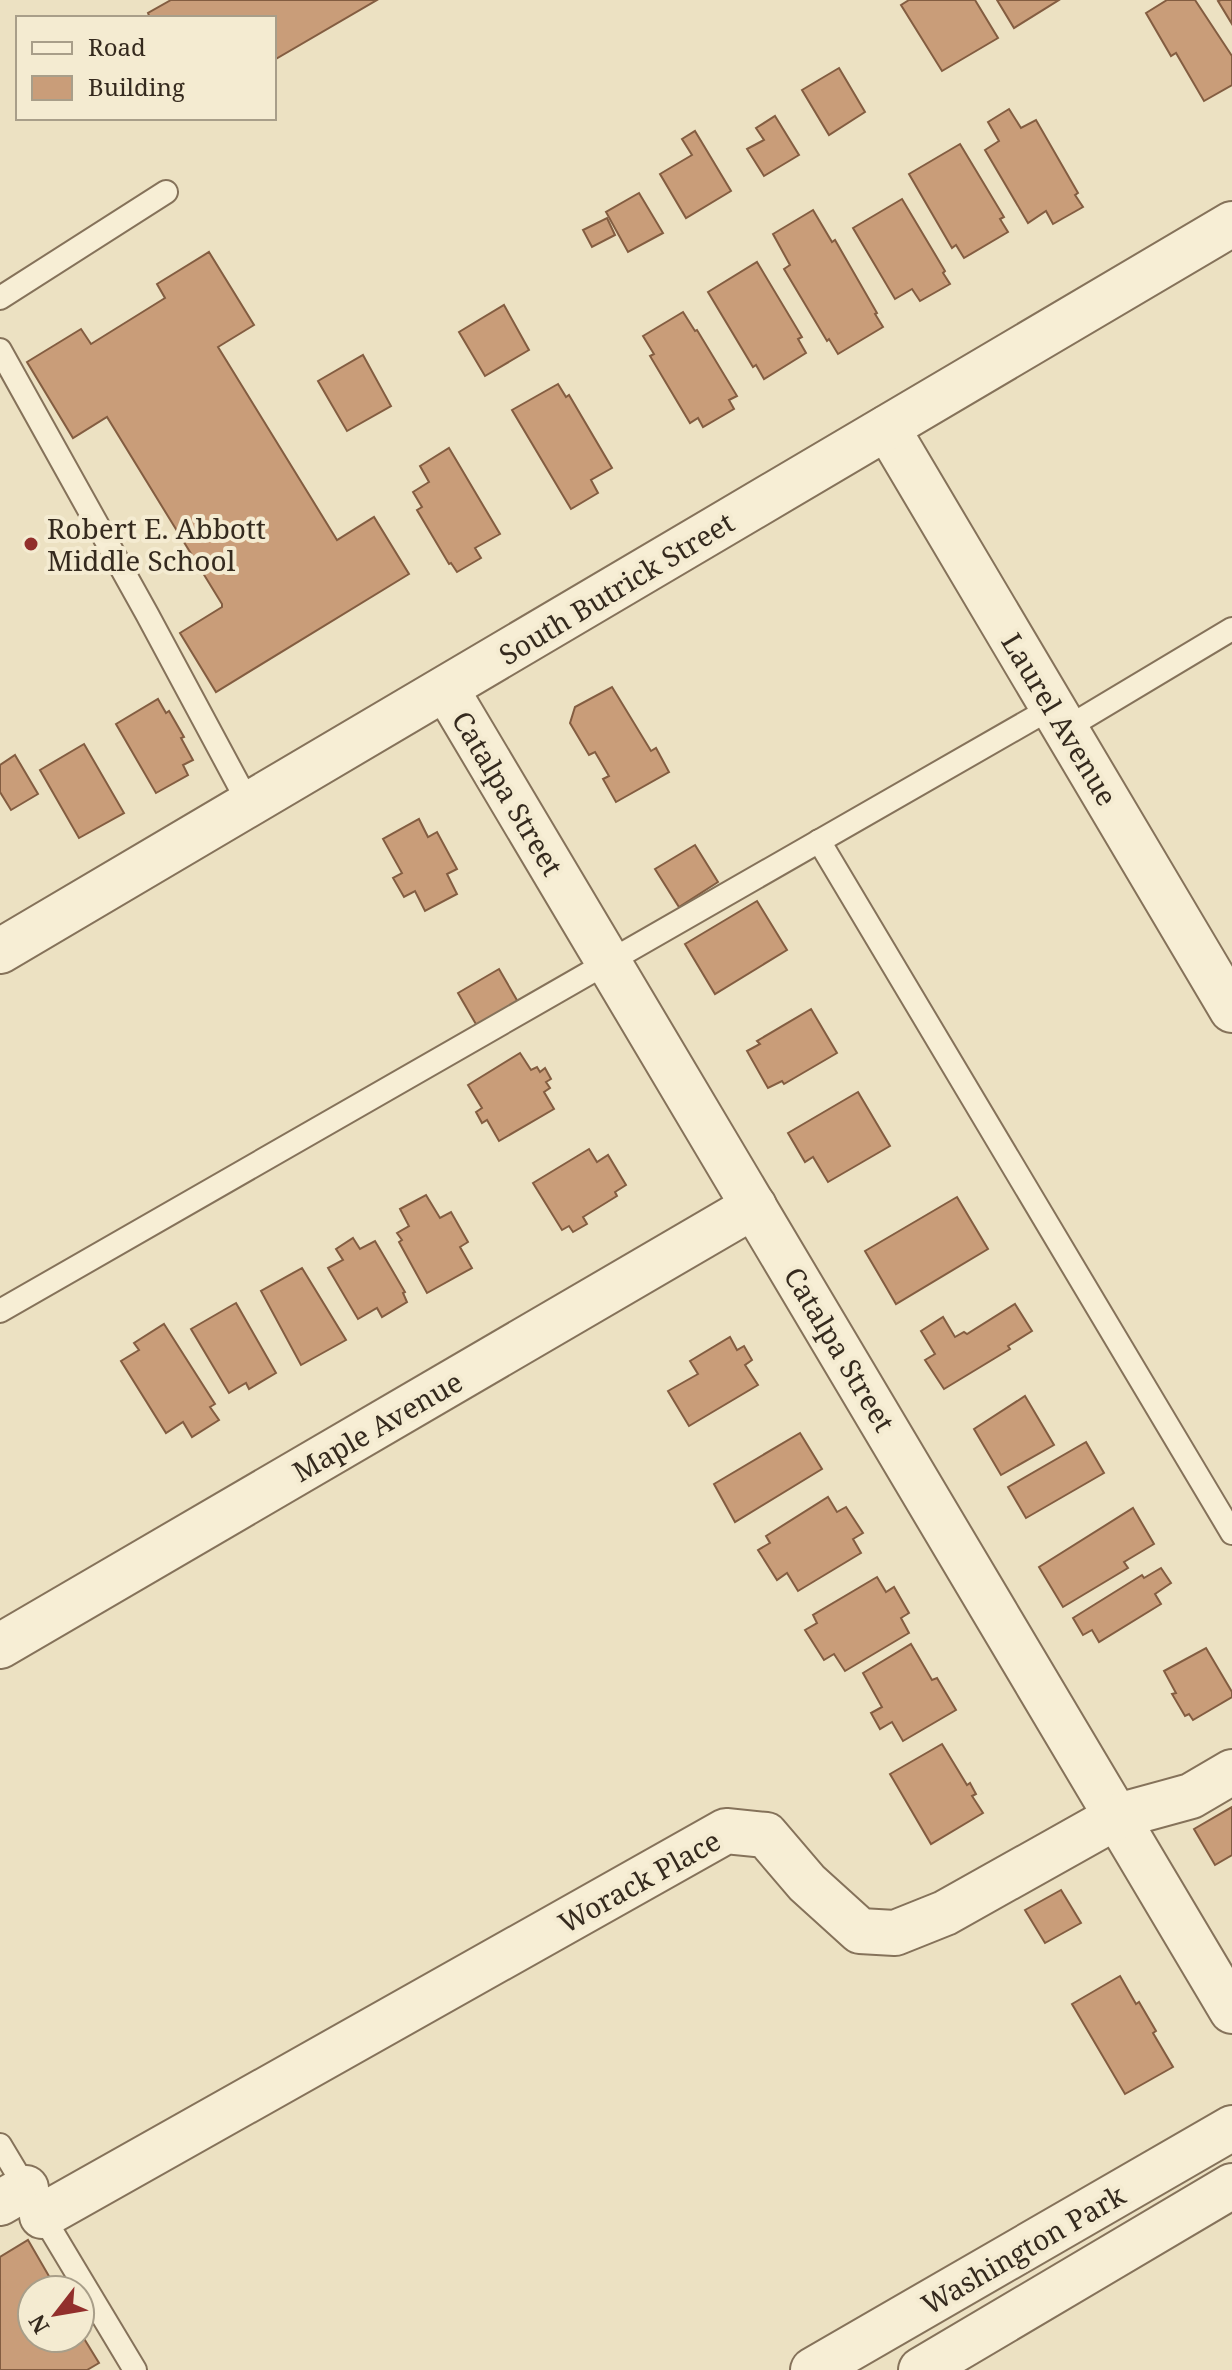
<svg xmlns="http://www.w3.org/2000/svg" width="1232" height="2370" viewBox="0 0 1232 2370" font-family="'Noto Serif',serif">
<rect width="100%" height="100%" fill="#ece1c2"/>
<g fill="#c99d79" stroke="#835d41" stroke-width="2">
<polygon points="171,0 377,0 274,60 274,18 150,18 148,13"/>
<polygon points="909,0 975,0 998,38 942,71 901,5"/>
<polygon points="997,0 1059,0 1014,28"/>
<polygon points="1167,0 1195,0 1232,56 1232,85 1204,101 1176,53 1171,56 1146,13"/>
<polygon points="1221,0 1232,0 1232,24 1218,1"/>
<polygon points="839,68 865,112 829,135 802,90"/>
<polygon points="1009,109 1021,128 1036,120 1078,193 1075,195 1083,207 1053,224 1046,211 1028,223 985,150 999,141 988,122"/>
<polygon points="775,116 799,155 764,176 747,149 764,140 756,128"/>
<polygon points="695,131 731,191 686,218 660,174 692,155 682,139"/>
<polygon points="960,144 1004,217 1000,219 1008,232 964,258 956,245 952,248 909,174"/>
<polygon points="639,193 663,233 628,252 606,212"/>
<polygon points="902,199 945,271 943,273 950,284 920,301 912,289 895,299 853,228"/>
<polygon points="813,210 832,242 835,240 877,313 875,314 883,327 838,354 829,339 827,341 784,269 790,265 773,234"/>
<polygon points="607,218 615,235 592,247 583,230"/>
<polygon points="209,252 254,325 218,347 337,540 374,517 409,574 216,692 180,633 222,607 222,604 107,417 73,438 27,362 81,329 91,344 165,298 157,284"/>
<polygon points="757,262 802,337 798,339 806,353 764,379 756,365 753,367 708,292"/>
<polygon points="504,305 529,350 485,376 459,332"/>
<polygon points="683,312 695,331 697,330 737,396 729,400 734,409 703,427 698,418 690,423 650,356 654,354 643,336"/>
<polygon points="363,355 391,406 347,431 318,381"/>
<polygon points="558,384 566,397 569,395 612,468 591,480 598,493 571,509 512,410"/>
<polygon points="449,448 500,534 475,548 481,558 457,572 451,563 449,564 417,510 422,507 413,492 429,482 420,466"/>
<polygon points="612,687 651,751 656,748 669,772 616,802 603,779 609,776 595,752 589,755 570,723 575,707"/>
<polygon points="158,699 166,713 169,711 184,737 181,738 193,760 183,765 188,775 156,793 116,724"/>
<polygon points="84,744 124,813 79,838 40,770"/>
<polygon points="15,755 38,794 11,810 0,792 0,765"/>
<polygon points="419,819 428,837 437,832 457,869 447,874 457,894 425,911 415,891 404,897 393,878 402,873 383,839"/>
<polygon points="695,845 718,882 679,907 655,869"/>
<polygon points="757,901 787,950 715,994 685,944"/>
<polygon points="499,969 518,1002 477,1026 458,993"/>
<polygon points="811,1009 837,1053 784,1084 782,1081 768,1088 747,1051 760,1044 757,1041"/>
<polygon points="520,1053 531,1070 537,1067 540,1072 545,1068 551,1079 546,1082 550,1088 544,1092 554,1109 499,1141 487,1120 482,1123 476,1112 482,1108 468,1085"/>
<polygon points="858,1092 890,1146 828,1182 813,1157 805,1162 788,1133"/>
<polygon points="589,1149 597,1162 608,1155 626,1185 615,1192 617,1196 583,1217 587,1224 573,1232 569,1226 562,1230 533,1183"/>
<polygon points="426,1195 440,1218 451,1212 468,1242 460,1247 472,1268 427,1293 399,1242 402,1240 397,1233 409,1226 400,1209"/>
<polygon points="957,1197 988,1249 896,1304 865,1251"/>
<polygon points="353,1238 360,1249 375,1241 405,1292 403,1293 407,1302 382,1317 377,1308 358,1319 328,1268 343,1260 336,1249"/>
<polygon points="302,1268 346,1340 301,1365 261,1291"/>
<polygon points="236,1303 276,1373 249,1389 246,1383 229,1393 191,1329"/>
<polygon points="1015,1304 1032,1331 1008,1346 1010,1349 944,1389 925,1360 935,1354 921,1331 943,1317 955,1337 964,1332 967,1334"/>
<polygon points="164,1324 215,1404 210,1407 219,1420 192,1437 183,1422 166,1433 121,1361 139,1350 134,1343"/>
<polygon points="730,1337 737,1350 744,1346 752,1360 745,1365 758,1385 689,1426 668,1391 698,1374 690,1361"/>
<polygon points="1025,1396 1054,1445 1001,1475 974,1429"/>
<polygon points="800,1433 822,1469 735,1522 714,1484"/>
<polygon points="1086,1442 1104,1473 1026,1518 1008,1487"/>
<polygon points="828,1497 837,1512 846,1507 863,1533 853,1539 861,1553 798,1591 787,1573 777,1580 758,1550 770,1543 766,1536"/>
<polygon points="1133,1508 1154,1544 1124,1562 1128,1568 1063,1607 1039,1567"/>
<polygon points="1161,1568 1171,1583 1155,1594 1161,1604 1099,1642 1092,1630 1083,1635 1073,1618 1142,1575 1144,1578"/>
<polygon points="877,1577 886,1592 894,1587 909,1613 901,1618 909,1633 845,1671 834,1654 824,1660 805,1630 817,1623 813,1615"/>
<polygon points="911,1644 932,1680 937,1678 956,1710 903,1741 892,1722 880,1729 871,1713 882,1707 863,1673"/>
<polygon points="1206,1648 1232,1692 1232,1697 1193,1720 1189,1714 1185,1716 1172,1694 1176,1693 1164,1671"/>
<polygon points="942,1744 967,1785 970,1783 976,1794 972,1796 983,1813 931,1844 890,1774"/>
<polygon points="1232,1807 1232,1855 1215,1865 1194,1829"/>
<polygon points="1061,1890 1081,1923 1045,1943 1025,1910"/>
<polygon points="1120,1976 1136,2004 1139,2002 1156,2031 1153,2033 1173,2067 1125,2094 1072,2004"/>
<polygon points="28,2240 57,2290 32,2290 32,2338 80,2338 80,2332 99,2363 87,2370 0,2370 0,2257"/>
</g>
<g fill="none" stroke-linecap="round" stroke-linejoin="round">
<g stroke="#85725a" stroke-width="26">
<g id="service">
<polyline points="0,298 166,192"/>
<polyline points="0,350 147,614 249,804"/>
<polyline points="1065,729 1232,629"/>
<polyline points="819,841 1232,1533"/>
<polyline points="0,1311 1053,707"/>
<polyline points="0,2145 135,2370"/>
</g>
</g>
<g stroke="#85725a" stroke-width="48">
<g id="minor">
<polyline points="887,428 1232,1010"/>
<polyline points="446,689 1232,2011"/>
<polyline points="0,1646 754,1206"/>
<polyline points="0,2203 26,2188"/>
<polyline points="42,2216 726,1831 766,1835 807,1883 860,1931 895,1933 945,1913 1118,1816 1191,1796 1232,1772"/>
<polyline points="813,2370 1232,2128"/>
<polyline points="921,2370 1232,2186"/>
</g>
</g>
<g stroke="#85725a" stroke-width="48">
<polyline id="tertiary" points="0,951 1232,224"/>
</g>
<use href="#service" stroke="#f7eed5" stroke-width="22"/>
<use href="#minor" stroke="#f7eed5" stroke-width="44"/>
<use href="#tertiary" stroke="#f7eed5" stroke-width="44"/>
</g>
<circle fill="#922f2c" stroke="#f4ebd1" stroke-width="3" cx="31" cy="544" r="8"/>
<g text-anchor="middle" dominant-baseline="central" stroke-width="8" stroke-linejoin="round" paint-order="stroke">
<g font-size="28" fill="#352a1e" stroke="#f4ebd1" text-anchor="start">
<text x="47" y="528">Robert E. Abbott<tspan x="47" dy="32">Middle School</tspan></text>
</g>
<g font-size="28" fill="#352a1e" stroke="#f4ebd1">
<text transform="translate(616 588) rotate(-31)">South Butrick Street</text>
<text transform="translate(1060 719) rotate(59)">Laurel Avenue</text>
<text transform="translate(508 793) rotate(59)">Catalpa Street</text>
<text transform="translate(840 1349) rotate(59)">Catalpa Street</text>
<text transform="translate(377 1426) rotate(-30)">Maple Avenue</text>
<text transform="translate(639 1881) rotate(-29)">Worack Place</text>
<text transform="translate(1023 2249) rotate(-30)">Washington Park</text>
</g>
</g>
<rect x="16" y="16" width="260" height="104" fill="#f4ebd1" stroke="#a89e89" stroke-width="2"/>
<rect x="32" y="42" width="40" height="12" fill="#f7eed5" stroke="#a89e89" stroke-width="2"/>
<text x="88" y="56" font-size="24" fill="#352a1e">Road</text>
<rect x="32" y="76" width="40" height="24" fill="#c99d79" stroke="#a89e89" stroke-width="2"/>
<text x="88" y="96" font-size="24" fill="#352a1e">Building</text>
<g transform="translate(56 2314) rotate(239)"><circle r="38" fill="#f4ebd1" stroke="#a89e89" stroke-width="2"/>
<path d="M0-6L14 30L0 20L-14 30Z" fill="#922f2c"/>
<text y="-12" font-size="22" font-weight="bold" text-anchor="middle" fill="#352a1e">N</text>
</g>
</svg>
